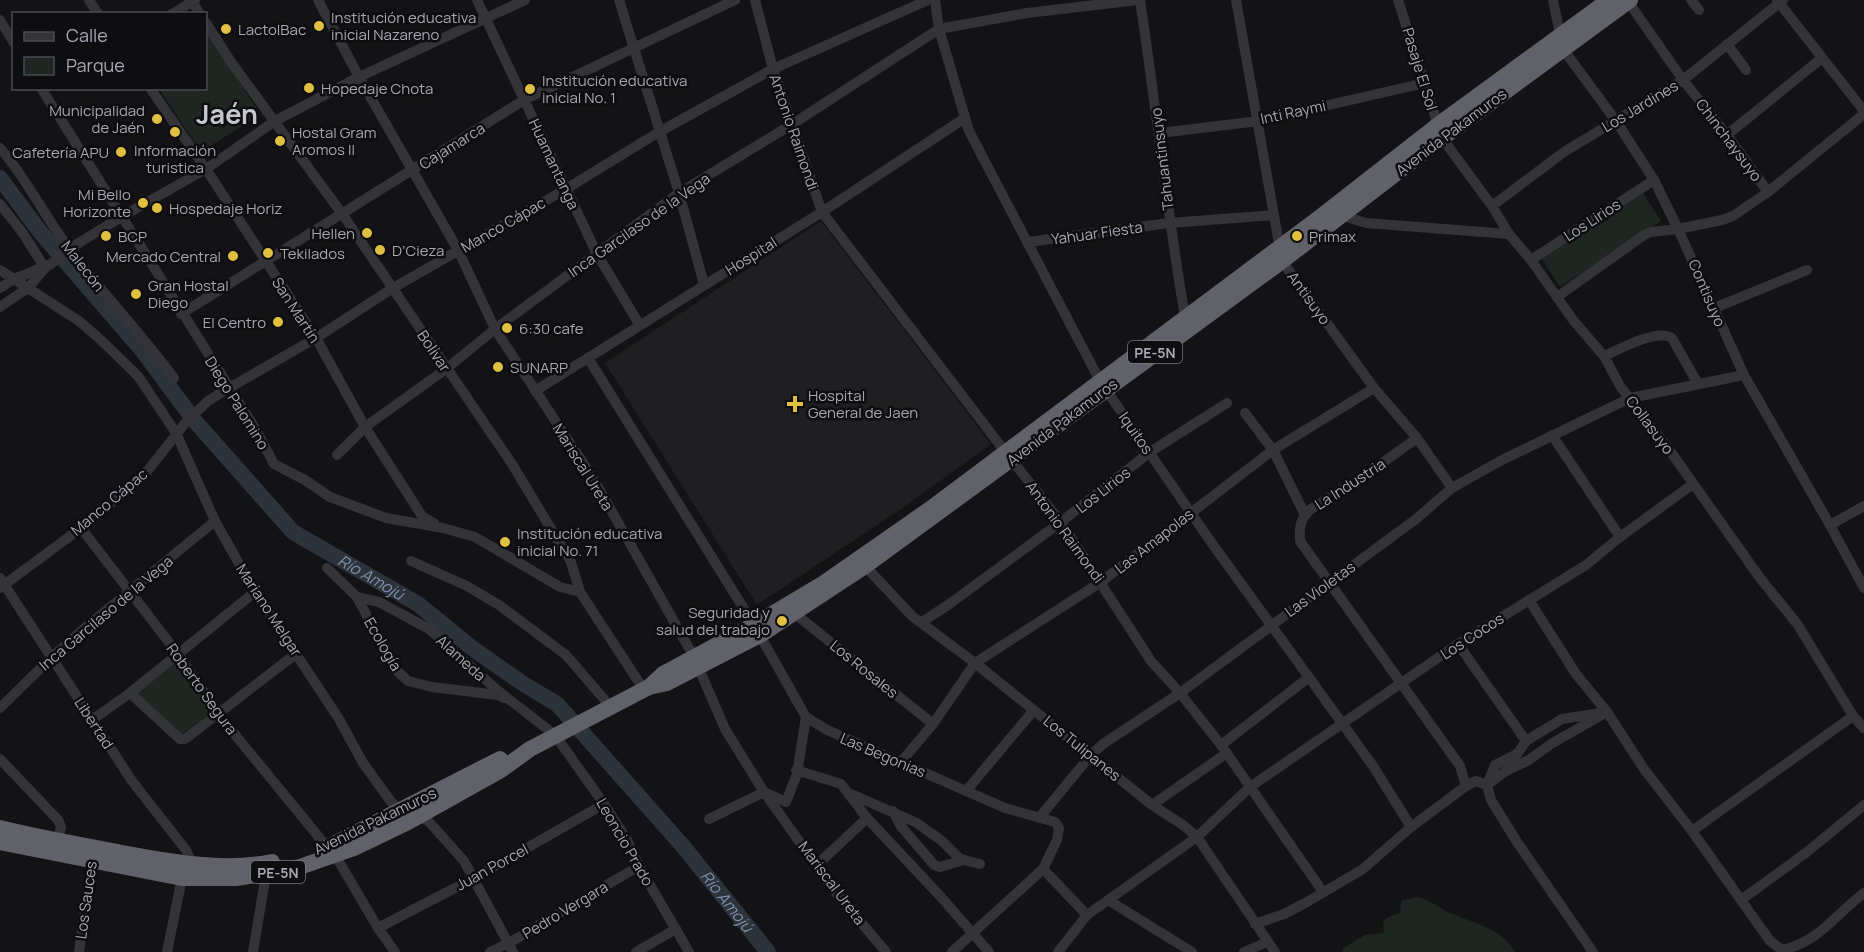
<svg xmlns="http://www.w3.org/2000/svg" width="1864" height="952" viewBox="0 0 1864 952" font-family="Manrope,sans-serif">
<rect width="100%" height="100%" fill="#131214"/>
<polygon fill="#1f1f21" points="821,221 991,444 907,505 757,605 605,363"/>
<g fill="#1f2621">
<polygon points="206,31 259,112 258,116 204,150 200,150 159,89 206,88"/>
<polygon points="1643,193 1661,221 1560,287 1542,259"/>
<polygon points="175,663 213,711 182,734 136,693"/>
<path d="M 1418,897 C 1430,900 1438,907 1448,912 C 1472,923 1501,927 1515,952 L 1343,952 L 1342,949 L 1365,935 L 1384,933 L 1383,922 L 1386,918 L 1400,913 L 1401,901 Z"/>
</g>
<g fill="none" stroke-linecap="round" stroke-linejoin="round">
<path stroke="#2d333b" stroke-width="16" id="s1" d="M 0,178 L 41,233 L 142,350 L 194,420 L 293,532 L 418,604 L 472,648 L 522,683 L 557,704 L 682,845 L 768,952"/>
<g stroke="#343438" stroke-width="10">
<polyline points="89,0 98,14"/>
<polyline points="191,0 200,14"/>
<polyline points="318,0 359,77 458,250 495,329 593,478 694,657 725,729 764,792 833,889 886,952"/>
<polyline points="477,0 597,254 639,324"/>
<polyline points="619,0 679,193 704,284"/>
<polyline points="755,0 773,69 822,212 1006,453 1061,522 1151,661 1180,693 1221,745 1323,892"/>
<polyline points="935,0 939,29 969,131 1100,381 1211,542 1373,766 1411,827"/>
<path d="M 1140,0 C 1156,106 1167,212 1185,317"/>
<polyline points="1236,0 1282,261 1374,388 1417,438 1452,488"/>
<polyline points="1398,0 1442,138 1492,206 1509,234 1531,260 1573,320 1604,356 1620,386 1673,455 1760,578 1798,625 1853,716 1864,728"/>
<polyline points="1553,0 1563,49 1616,121 1654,180 1678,229 1744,375 1830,525 1864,588"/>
<polyline points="1627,0 1683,80 1727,135 1768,192"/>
<polyline points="1691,0 1699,10"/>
<polyline points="1777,0 1864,111"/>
<polyline points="172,14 195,0"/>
<polyline points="0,20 14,43"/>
<polyline points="206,23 231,62 343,215 512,464 571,562 580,592 644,690"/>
<polyline points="1727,44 1746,70"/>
<polyline points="41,88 255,428 274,464 305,480 330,497 386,518 443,528 475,537 560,587 580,592"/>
<polyline points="150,88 206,169 316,338 365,427 422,516 434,523"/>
<polyline points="1160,133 1259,121 1425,83"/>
<polyline points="1727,135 1822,58"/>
<path d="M 0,148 C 27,179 45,217 70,250 C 103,294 141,333 174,378"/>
<polyline points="0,204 22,232 45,268"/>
<polyline points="1492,206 1564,152 1683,80 1783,0"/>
<polyline points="1340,215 1366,223 1509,234"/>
<polyline points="1028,242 1169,223 1274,215"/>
<polyline points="1531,260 1654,180"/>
<polyline points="0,270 79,321 102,341 138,376 176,433 215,521 255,592 339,719 363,763 392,803 408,814 425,819 431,824 464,861 513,952"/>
<polyline points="0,288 14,279 51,264 69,249 121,217 206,169 275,121 359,77 525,0"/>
<polyline points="1557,297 1644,235 1651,232 1678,229 1722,220 1733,216 1768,192 1864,114"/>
<polyline points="0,307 29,287 45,268"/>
<polyline points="1712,309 1807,270"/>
<polyline points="181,314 524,100 735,0"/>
<path d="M 1604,356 C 1620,349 1658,328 1672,338 L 1698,384"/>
<polyline points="588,358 754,625 806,717 827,730 1005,808 1055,822 1059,828 1057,840 1043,869 952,952"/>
<polyline points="535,391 822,212 965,118"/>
<polyline points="1245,413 1273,450 1305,515"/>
<polyline points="1552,435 1620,537"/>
<path d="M 1417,438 L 1374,469 L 1311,509 C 1300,519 1299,527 1300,541 L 1450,752 L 1460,766 L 1466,786"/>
<polyline points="337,455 365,427 446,369 495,329 679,193 791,125 939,29 1027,13 1138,0"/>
<polyline points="1830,525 1864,506"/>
<polyline points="81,528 178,654 223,720 327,847"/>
<polyline points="411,561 467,586 499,605 566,655 610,706"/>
<polyline points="865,566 912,616 975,663 1152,805 1183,825 1197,837 1275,952"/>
<polyline points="327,568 357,597 394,668 408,681 432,687 498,695 504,698"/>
<polyline points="0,578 132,781 186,850 193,865"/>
<polyline points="0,588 81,528 145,474 186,422 208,401 229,388 316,338 393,288 566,189 659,132 773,69 928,0"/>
<polyline points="357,597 379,602 429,629 497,690 555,735 604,804 627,840 639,866 689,952"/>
<path d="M 1529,600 L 1576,674 L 1607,712 L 1644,769 L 1692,831 L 1770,941 L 1782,950 C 1819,942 1836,914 1864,893"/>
<polyline points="794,613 933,724"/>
<polyline points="922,622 948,605 1061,522 1150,452 1227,403"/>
<polyline points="1458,644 1526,741 1506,771"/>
<polyline points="130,693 180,739 185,739 297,653"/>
<polyline points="0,708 52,657 87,626 215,521"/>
<polyline points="92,720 130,693 255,592"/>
<polyline points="1526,741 1562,719 1601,713"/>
<polyline points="1221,745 1308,678"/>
<polyline points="1517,754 1495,765 1487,785 1491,800 1517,842 1593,952"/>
<polyline points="0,759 58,820 61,827 57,845"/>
<polyline points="901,762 933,724 975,663 1101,582 1273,450 1374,388"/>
<polyline points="796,770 841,784 867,818 941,897 989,952"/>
<polyline points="1487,785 1506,771 1529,760 1551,744 1607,712"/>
<polyline points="966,791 1034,710"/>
<polyline points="851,794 917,823 942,841 960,859 980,864"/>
<polyline points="1152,805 1227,753"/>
<polyline points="893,811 900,825 934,865 940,867 964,860"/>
<polyline points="1039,818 1090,756 1103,744 1180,693 1416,519 1452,488 1502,460 1630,398 1744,375"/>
<polyline points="709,819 764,792 786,802 797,774 806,717"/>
<polyline points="1692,831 1853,716"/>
<polyline points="335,855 378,928 395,952"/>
<polyline points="817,865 867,818"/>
<polyline points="1043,869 1087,915"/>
<polyline points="1108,900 1192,952"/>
<polyline points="1741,900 1807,852 1864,805"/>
<polyline points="1255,924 1284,914 1307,902 1363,869 1411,827 1466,786 1476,781 1487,785"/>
<polyline points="378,928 474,878 604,804"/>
<polyline points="79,952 93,856"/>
<polyline points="167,952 182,878"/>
<polyline points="253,952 266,874"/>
<polyline points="490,952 509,943 639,866"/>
<polyline points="636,952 676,929"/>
<polyline points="1058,952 1087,915 1197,837 1250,787 1458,644 1586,565 1620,537 1693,484"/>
<polyline points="1244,952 1267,942"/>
</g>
<g stroke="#606169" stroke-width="16">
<polyline points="1609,0 1438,125 1319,218 933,507 824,583 754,625 663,674 649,687 667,683 760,635 865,566 1282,261 1442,138 1630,0"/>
<path d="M 0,828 C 40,838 81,845 122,853 C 171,862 222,872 272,862"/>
<polyline points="0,842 182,878 236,878 294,869 354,848 408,822 501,770 530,749 649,687"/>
<polyline points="326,848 500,759"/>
</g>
</g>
<g fill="#dfc040" stroke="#0e0d0f" stroke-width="2">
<circle cx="319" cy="26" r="6"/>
<circle cx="226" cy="29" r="6"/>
<circle cx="309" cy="88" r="6"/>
<circle cx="530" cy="89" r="6"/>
<circle cx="157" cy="119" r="6"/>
<circle cx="175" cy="132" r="6"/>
<circle cx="280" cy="141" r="6"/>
<circle cx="121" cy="152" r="6"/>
<circle cx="143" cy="203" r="6"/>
<circle cx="157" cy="208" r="6"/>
<circle cx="367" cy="233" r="6"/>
<circle cx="106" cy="236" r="6"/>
<circle cx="1297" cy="236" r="6"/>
<circle cx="380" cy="250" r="6"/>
<circle cx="268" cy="253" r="6"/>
<circle cx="233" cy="256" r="6"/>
<circle cx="136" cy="294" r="6"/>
<circle cx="278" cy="322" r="6"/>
<circle cx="507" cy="328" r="6"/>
<circle cx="498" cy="367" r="6"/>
<path d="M792 395h6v6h6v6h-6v6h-6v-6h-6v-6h6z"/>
<circle cx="505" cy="542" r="6"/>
<circle cx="782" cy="621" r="6"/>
</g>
<g text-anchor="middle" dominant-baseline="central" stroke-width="5" stroke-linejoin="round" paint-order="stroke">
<g fill="#0e0d0f" stroke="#787982" stroke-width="1.5">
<rect x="1128" y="341" width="54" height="22" rx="4.5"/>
<rect x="251" y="861" width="54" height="22" rx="4.5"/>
</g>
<g font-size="14" font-weight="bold" fill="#a5a7b3">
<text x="1155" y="352">PE-5N</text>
<text x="278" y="872">PE-5N</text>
</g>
<g font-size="15" fill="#a5a7b3" stroke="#0e0d0f" text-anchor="start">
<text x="331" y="17">Institución educativa<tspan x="331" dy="17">inicial Nazareno</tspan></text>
<text x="238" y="29">LactolBac</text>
<text x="542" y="80">Institución educativa<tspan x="542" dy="17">inicial No. 1</tspan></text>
<text x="321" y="88">Hopedaje Chota</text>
<text x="145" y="110" text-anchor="end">Municipalidad<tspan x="145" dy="17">de Jaén</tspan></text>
<text x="292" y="132">Hostal Gram<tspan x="292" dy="17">Aromos II</tspan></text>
<text x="175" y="150" text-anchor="middle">Información<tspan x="175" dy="17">turistica</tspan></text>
<text x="109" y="152" text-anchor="end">Cafetería APU</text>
<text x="131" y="194" text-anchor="end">Mi Bello<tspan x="131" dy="17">Horizonte</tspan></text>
<text x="169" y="208">Hospedaje Horiz</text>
<text x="355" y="233" text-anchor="end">Hellen</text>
<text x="118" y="236">BCP</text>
<text x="1309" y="236">Primax</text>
<text x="392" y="250">D’Cieza</text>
<text x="280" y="253">Tekilados</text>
<text x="221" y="256" text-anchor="end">Mercado Central</text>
<text x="148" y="285">Gran Hostal<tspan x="148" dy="17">Diego</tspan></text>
<text x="266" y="322" text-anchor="end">El Centro</text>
<text x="519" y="328">6:30 cafe</text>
<text x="510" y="367">SUNARP</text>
<text x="808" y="395">Hospital<tspan x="808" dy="17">General de Jaen</tspan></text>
<text x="517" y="533">Institución educativa<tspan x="517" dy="17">inicial No. 71</tspan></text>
<text x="770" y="612" text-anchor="end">Seguridad y<tspan x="770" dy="17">salud del trabajo</tspan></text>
</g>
<g font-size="15" fill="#a5a7b3" stroke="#0e0d0f">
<text transform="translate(1420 69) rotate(73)">Pasaje El Sol</text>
<text transform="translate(1640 106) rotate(-31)">Los Jardines</text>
<text transform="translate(1293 112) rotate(-12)">Inti Raymi</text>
<text transform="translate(794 132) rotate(71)">Antonio Raimondi</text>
<text transform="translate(1451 132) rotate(-37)">Avenida Pakamuros</text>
<text transform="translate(1729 140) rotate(53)">Chinchaysuyo</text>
<text transform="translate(452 146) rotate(-32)">Cajamarca</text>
<text transform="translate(1162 159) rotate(-97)">Tahuantinsuyo</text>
<text transform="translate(554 164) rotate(65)">Huamantanga</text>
<text transform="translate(1592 220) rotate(-33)">Los Lirios</text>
<text transform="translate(503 225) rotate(-30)">Manco Cápac</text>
<text transform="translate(639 225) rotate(-35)">Inca Garcilaso de la Vega</text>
<text transform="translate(1097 233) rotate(-8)">Yahuar Fiesta</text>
<text transform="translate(751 256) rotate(-32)">Hospital</text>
<text transform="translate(83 266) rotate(52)">Malecón</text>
<text transform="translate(1707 293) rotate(67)">Contisuyo</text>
<text transform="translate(1309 298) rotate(54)">Antisuyo</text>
<text transform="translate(296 310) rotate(57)">San Martín</text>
<text transform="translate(434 351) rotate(56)">Bolívar</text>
<text transform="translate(237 403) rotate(58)">Diego Palomino</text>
<text transform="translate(1062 422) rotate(-37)">Avenida Pakamuros</text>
<text transform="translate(1650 425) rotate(53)">Collasuyo</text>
<text transform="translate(1136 433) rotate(55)">Iquitos</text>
<text transform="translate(583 467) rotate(58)">Mariscal Ureta</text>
<text transform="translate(1350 484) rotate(-33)">La Industria</text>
<text transform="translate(1103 490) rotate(-38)">Los Lirios</text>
<text transform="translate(109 502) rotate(-40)">Manco Cápac</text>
<text transform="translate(1065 532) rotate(54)">Antonio Raimondi</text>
<text transform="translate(1154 541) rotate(-38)">Las Amapolas</text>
<text transform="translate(1320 589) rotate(-36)">Las Violetas</text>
<text transform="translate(269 610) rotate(57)">Mariano Melgar</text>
<text transform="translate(106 613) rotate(-40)">Inca Garcilaso de la Vega</text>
<text transform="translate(1472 636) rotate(-33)">Los Cocos</text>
<text transform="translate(383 644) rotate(60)">Ecología</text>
<text transform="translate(461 658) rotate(42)">Alameda</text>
<text transform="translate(864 669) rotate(39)">Los Rosales</text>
<text transform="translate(202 689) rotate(54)">Roberto Segura</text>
<text transform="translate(94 723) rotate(57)">Libertad</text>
<text transform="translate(1082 748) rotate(39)">Los Tulipanes</text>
<text transform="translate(883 755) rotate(23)">Las Begonias</text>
<text transform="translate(375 821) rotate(-26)">Avenida Pakamuros</text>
<text transform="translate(625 842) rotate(60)">Leoncio Prado</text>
<text transform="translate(492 867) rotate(-29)">Juan Porcel</text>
<text transform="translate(832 883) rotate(53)">Mariscal Ureta</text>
<text transform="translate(86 900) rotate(-82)">Los Sauces</text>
<text transform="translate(565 910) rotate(-31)">Pedro Vergara</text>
</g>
<g font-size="16" font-style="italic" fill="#7f90ab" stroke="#0e0d0f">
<text stroke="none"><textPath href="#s1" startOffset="550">Río Amojú</textPath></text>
<text stroke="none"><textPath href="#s1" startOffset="1036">Río Amojú</textPath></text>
</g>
<g font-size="27" font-weight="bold" fill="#c6c7cf" stroke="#0e0d0f">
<text x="227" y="113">Jaén</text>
</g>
</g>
<rect x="12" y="12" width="195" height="78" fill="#0e0d0f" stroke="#4a4b51" stroke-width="1.5"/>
<rect x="24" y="32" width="30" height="9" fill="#343438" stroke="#4a4b51" stroke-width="1.5"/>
<text x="66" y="42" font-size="18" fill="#a5a7b3">Calle</text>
<rect x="24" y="57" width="30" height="18" fill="#1f2621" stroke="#4a4b51" stroke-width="1.5"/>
<text x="66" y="72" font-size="18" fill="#a5a7b3">Parque</text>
</svg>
